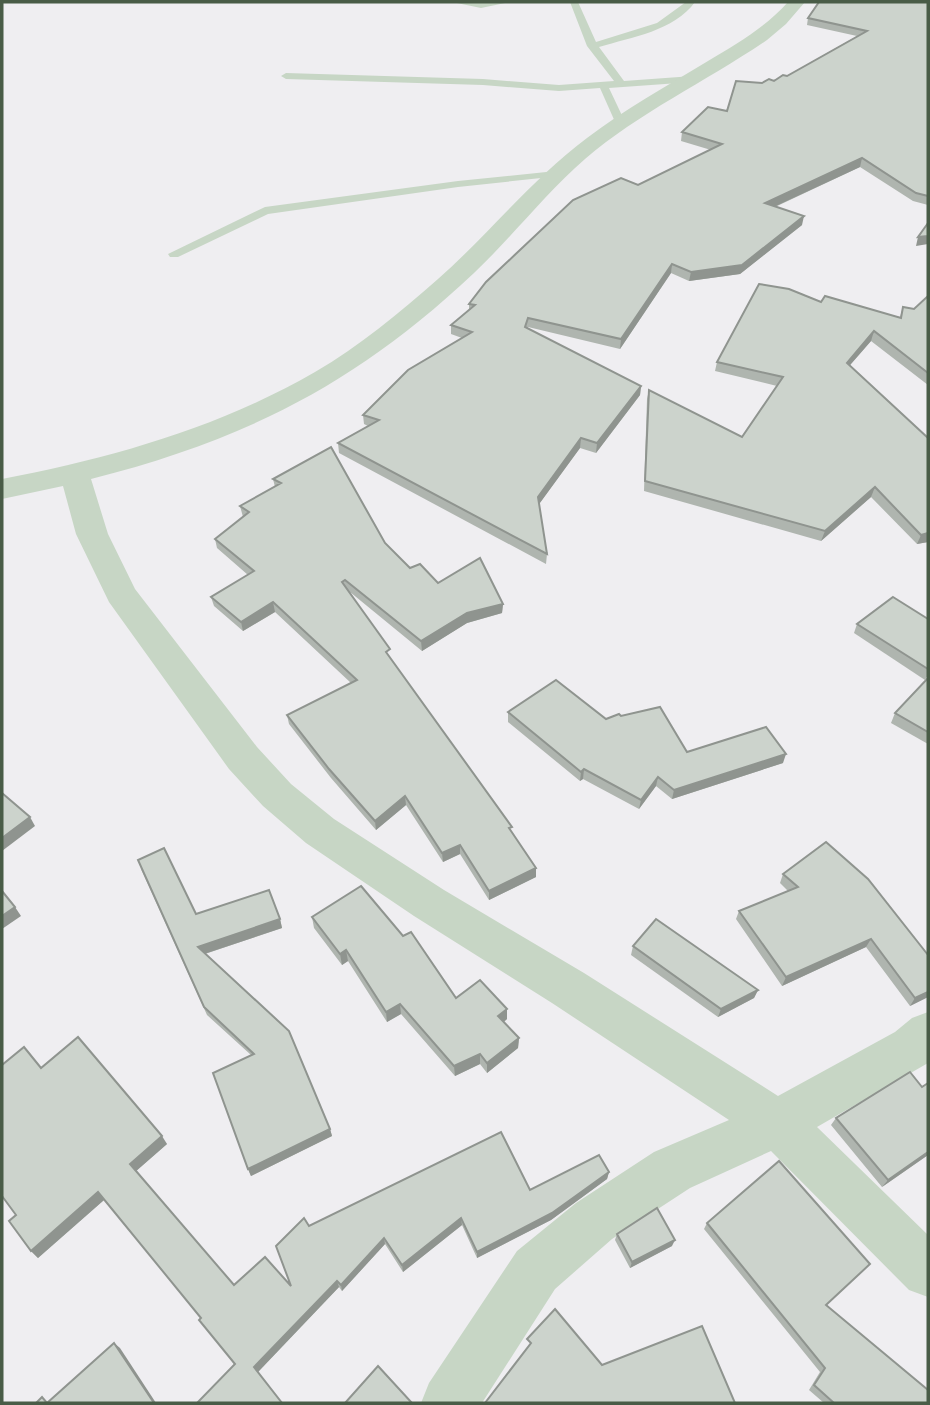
<svg xmlns="http://www.w3.org/2000/svg" width="930" height="1405" viewBox="0 0 930 1405" font-family="Helvetica,sans-serif">
<rect width="100%" height="100%" fill="#efeef1"/>
<g fill="none" stroke-linecap="round" stroke-linejoin="round">
<g fill="#c7d6c5" fill-rule="evenodd">
<polygon points="452,2 510,2 481,8"/>
<path d="M 570,2 L 578,2 L 596,42 L 657,23 L 686,2 L 695,2 C 674,31 632,37 599,47 L 624,81 L 693,76 L 698,79 L 693,82 L 609,88 L 626,124 L 621,127 L 616,124 L 600,88 L 559,91 L 483,85 L 286,79 L 281,76 L 286,73 L 483,79 L 559,85 L 614,81 L 587,46 Z"/>
<polygon points="556,171 560,172 560,176 458,187 268,214 178,257 170,257 168,254 265,207 458,181"/>
</g>
<path fill="#c7d6c5" fill-rule="evenodd" d="M 788,2 L 805,2 L 786,24 L 767,40 C 707,81 640,112 585,159 C 545,194 512,237 474,273 C 356,384 247,439 91,479 L 108,534 L 135,589 L 257,747 L 291,784 L 334,819 L 444,890 L 584,973 L 778,1096 L 895,1032 L 912,1018 L 928,1012 L 928,1063 L 817,1127 L 928,1235 L 928,1297 L 909,1290 L 771,1151 L 690,1188 L 612,1239 L 555,1289 L 482,1403 L 421,1403 L 429,1383 L 517,1251 L 576,1203 L 654,1152 L 729,1120 L 552,1003 L 414,916 L 306,843 L 263,806 L 229,769 L 109,602 L 76,534 L 63,486 L 2,499 L 2,479 C 111,458 218,428 315,372 C 360,346 399,313 438,279 C 489,234 532,179 587,138 C 625,109 667,86 708,61 C 736,44 766,27 788,2 Z"/>
</g>
<g fill="#afb5af">
<polygon points="928,2 928,205 913,201 860,167 775,207 802,225 740,274 689,281 671,273 620,349 528,327 527,328 641,386 640,395 596,453 580,448 539,504 547,554 546,564 339,453 338,443 368,426 364,424 363,415 462,338 451,334 451,325 469,310 469,304 638,185 711,150 681,141 682,132 727,111 762,83 787,76 857,36 807,25 808,18"/>
<polygon points="928,296 928,385 871,341 850,365 928,438 928,542 917,544 871,497 821,541 644,491 647,399 649,390 742,437 777,386 715,371 717,362 821,302 900,317 903,307 914,309"/>
<polygon points="273,479 385,543 410,568 438,583 503,604 502,613 467,623 422,651 350,592 390,658 536,868 536,877 489,900 460,854 443,862 406,805 376,830 331,778 289,724 287,715 351,683 275,612 243,631 214,606 211,597 248,575 217,548 215,539 243,517 240,506 275,487"/>
<polygon points="928,619 928,675 925,680 854,633 857,624"/>
<polygon points="928,678 928,744 891,723 895,713"/>
<polygon points="508,712 606,719 621,716 687,752 783,763 672,799 656,786 639,809 583,779 580,781 508,722"/>
<polygon points="826,842 928,997 910,1006 866,947 782,986 736,919 739,911 788,891 780,883 783,874"/>
<polygon points="141,869 196,914 280,919 282,928 205,954 330,1129 332,1136 251,1176 248,1169 251,1055 207,1015"/>
<polygon points="312,917 456,998 507,1009 507,1019 504,1022 519,1038 518,1048 487,1073 480,1064 455,1076 401,1014 387,1022 348,961 342,965 314,928"/>
<polygon points="633,946 758,990 754,998 718,1017 631,955"/>
<polygon points="41,1068 167,1144 136,1171 234,1285 291,1286 309,1226 530,1190 609,1172 607,1179 551,1220 477,1258 462,1225 403,1272 385,1244 342,1291 339,1287 258,1372 234,1364 201,1318 104,1200 38,1258 31,1251 16,1215"/>
<polygon points="928,1083 928,1155 882,1187 831,1125 836,1118 922,1087"/>
<polygon points="707,1223 827,1305 928,1403 824,1403 809,1390 820,1372 704,1229"/>
<polygon points="617,1234 672,1246 630,1268 615,1240"/>
</g>
<g fill="#8f948f">
<polygon points="862,158 860,167 763,212 765,203"/>
<polygon points="804,216 802,225 740,274 689,281 691,272"/>
<polygon points="928,236 928,244 916,246 918,237"/>
<polygon points="672,264 671,273 620,349 621,339"/>
<polygon points="874,331 871,341 844,372 847,363"/>
<polygon points="641,386 640,395 596,453 597,443"/>
<polygon points="581,438 580,448 537,507 538,497"/>
<polygon points="875,487 871,497 821,541 825,531"/>
<polygon points="928,533 928,542 917,544 921,535"/>
<polygon points="273,602 275,612 243,631 241,622"/>
<polygon points="503,604 502,613 467,623 422,651 421,641 467,613"/>
<polygon points="786,754 783,763 672,799 674,790"/>
<polygon points="584,769 583,779 580,781 581,772"/>
<polygon points="658,777 656,786 639,809 641,800"/>
<polygon points="405,796 406,805 376,830 375,821"/>
<polygon points="30,817 35,826 2,851 2,838"/>
<polygon points="460,845 460,854 443,862 442,853"/>
<polygon points="536,868 536,877 489,900 489,891"/>
<polygon points="15,907 21,916 2,929 2,916"/>
<polygon points="280,919 282,928 201,955 198,947"/>
<polygon points="871,939 866,947 782,986 786,977"/>
<polygon points="346,950 348,961 342,965 340,954"/>
<polygon points="758,990 754,998 718,1017 721,1009"/>
<polygon points="928,992 928,997 910,1006 915,998"/>
<polygon points="400,1004 401,1014 387,1022 386,1012"/>
<polygon points="507,1009 507,1019 498,1026 498,1016"/>
<polygon points="519,1038 518,1048 487,1073 487,1063"/>
<polygon points="480,1054 480,1064 455,1076 454,1066"/>
<polygon points="330,1129 332,1136 251,1176 248,1169"/>
<polygon points="162,1136 167,1144 135,1172 130,1164"/>
<polygon points="928,1152 928,1155 882,1187 888,1180"/>
<polygon points="609,1172 607,1179 551,1220 477,1258 477,1252"/>
<polygon points="98,1192 104,1200 38,1258 31,1251"/>
<polygon points="461,1218 462,1225 403,1272 402,1265"/>
<polygon points="384,1238 385,1244 342,1291 341,1285"/>
<polygon points="675,1240 672,1246 630,1268 632,1262"/>
<polygon points="337,1281 339,1287 258,1372 254,1367"/>
<polygon points="114,1343 120,1348 156,1403 154,1403"/>
</g>
<g fill="#ccd3cc" stroke="#8f948f" stroke-width="2">
<polygon points="819,2 928,2 928,196 916,193 862,158 765,203 804,216 742,265 691,272 672,264 621,339 528,318 525,327 641,386 597,443 581,438 538,497 547,554 338,443 379,420 363,415 408,370 472,332 451,325 475,305 469,304 486,282 573,200 621,178 638,185 722,144 682,132 708,107 727,111 736,81 762,83 769,79 774,81 783,75 787,76 867,31 808,18"/>
<polygon points="928,223 928,236 918,237"/>
<polygon points="759,284 789,289 821,302 825,296 901,318 903,307 914,309 928,296 928,373 874,331 847,363 928,438 928,533 921,535 875,487 825,531 645,481 649,390 742,437 783,377 717,362"/>
<polygon points="331,447 385,543 410,568 420,564 438,583 480,558 503,604 467,613 421,641 345,580 342,582 390,649 386,652 512,827 509,828 536,868 489,891 460,845 442,853 405,796 375,821 329,769 287,715 357,680 273,602 241,622 211,597 254,571 215,539 249,512 240,506 281,483 273,479"/>
<polygon points="893,597 928,619 928,669 857,624"/>
<polygon points="928,678 928,732 895,713"/>
<polygon points="556,680 606,719 619,714 621,716 660,707 687,752 766,727 786,754 674,790 658,777 641,800 584,769 581,772 508,712"/>
<polygon points="2,793 30,817 2,838"/>
<polygon points="826,842 868,879 928,955 928,992 915,998 871,939 786,977 739,911 798,887 783,874"/>
<polygon points="164,848 196,914 269,890 280,919 198,947 289,1031 330,1129 248,1169 213,1073 254,1054 204,1007 138,860"/>
<polygon points="361,886 403,936 411,932 456,998 480,980 507,1009 498,1016 519,1038 487,1063 480,1054 454,1066 400,1004 386,1012 346,950 340,954 312,917"/>
<polygon points="2,891 15,907 2,916"/>
<polygon points="656,919 758,990 721,1009 633,946"/>
<polygon points="78,1037 162,1136 130,1164 234,1285 265,1257 291,1286 276,1246 304,1218 309,1226 501,1132 530,1190 599,1155 609,1172 552,1213 477,1252 461,1218 402,1265 384,1238 341,1285 337,1281 254,1367 282,1403 197,1403 235,1364 199,1320 201,1318 98,1192 31,1251 9,1221 16,1215 2,1196 2,1065 24,1047 41,1068"/>
<polygon points="910,1072 922,1087 928,1083 928,1152 888,1180 836,1118"/>
<polygon points="779,1161 870,1264 826,1305 928,1390 928,1403 834,1403 814,1385 825,1368 707,1223"/>
<polygon points="657,1208 675,1240 632,1262 617,1234"/>
<polygon points="555,1309 602,1365 702,1326 735,1403 485,1403 531,1343 527,1339"/>
<polygon points="114,1343 154,1403 36,1403 42,1397 47,1403"/>
<polygon points="378,1366 412,1403 345,1403"/>
</g>
<rect width="930" height="1405" fill="none" stroke="#495c47" stroke-width="7"/>
</svg>
